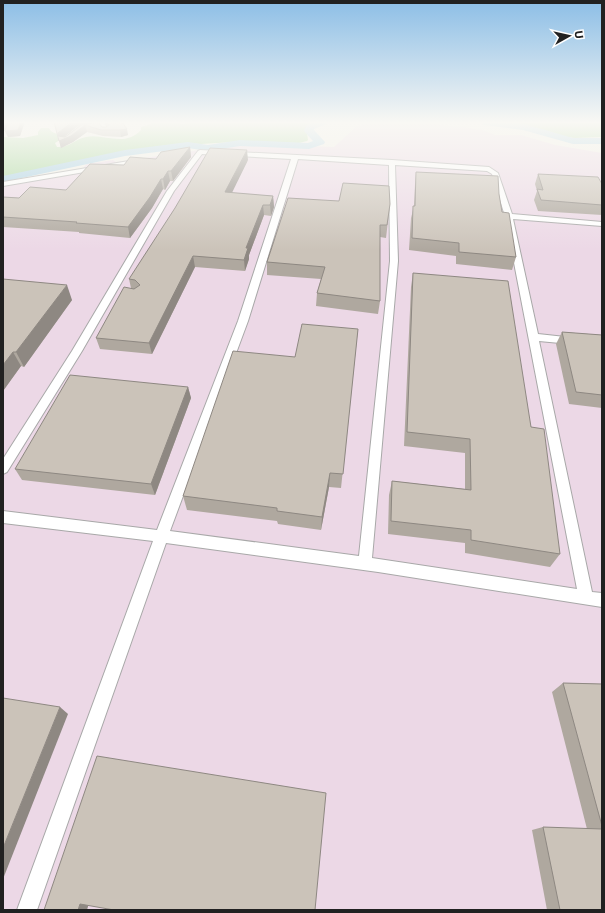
<svg xmlns="http://www.w3.org/2000/svg" width="605" height="913" viewBox="0 0 605 913" font-family="Commissioner,sans-serif">
<rect width="100%" height="100%" fill="#f2f0e7"/>
<polygon fill="#ecd8e6" points="379,122 409,122 461,127 483,130 495,135 521,135 555,145 602,153 602,910 3,910 3,182 83,168 87,164 113,160 116,162 243,144 334,147 357,126"/>
<g fill="#a4d598">
<path d="M 151,122 L 180,122 L 181,124 L 195,122 L 313,122 L 306,126 L 308,140 L 307,141 L 299,143 L 264,142 L 233,142 L 201,144 L 184,143 L 119,153 L 3,177 L 3,137 L 23,138 L 38,135 L 38,132 L 41,128 L 49,128 C 52,135 60,134 67,133 L 66,136 L 55,143 L 57,147 C 69,148 75,139 86,137 C 104,133 124,148 141,130 L 141,127 L 151,124 Z"/>
<polygon points="505,122 602,122 602,137 575,138 564,137 551,132"/>
</g>
<g fill="none" stroke-linecap="round" stroke-linejoin="round">
<g fill="#a3cee4" fill-rule="evenodd">
<path d="M 316,122 L 331,122 L 314,129 L 314,130 L 325,142 L 324,144 L 309,149 L 240,146 L 208,151 L 188,148 L 125,156 L 3,182 L 3,176 L 125,150 L 188,142 L 208,145 L 240,140 L 308,143 L 313,141 L 304,131 C 306,124 309,124 316,122 Z"/>
<polygon points="480,122 510,122 524,124 573,138 602,138 602,144 573,144 523,130 484,125"/>
</g>
<g stroke="#a8a8a8" stroke-width="2">
<g id="minor">
<path d="M 200,150 L 392,160 L 489,167 L 498,173 L 512,214 L 602,222 L 602,226 L 513,219 L 538,334 L 602,341 L 602,347 L 539,341 L 592,592 L 602,593 L 602,607 L 378,572 L 166,543 L 37,910 L 17,910 L 153,541 L 3,523 L 3,511 L 157,530 L 238,321 L 291,159 L 202,154 L 174,191 L 82,351 L 7,472 L 3,474 L 3,459 L 72,351 L 167,191 L 198,151 ZM 298,159 L 389,165 L 390,261 L 359,556 L 170,531 L 248,321 ZM 395,165 L 487,171 L 492,174 L 505,216 L 577,589 L 372,558 L 398,261 Z"/>
<polygon points="141,159 143,160 143,162 3,186 3,182"/>
</g>
</g>
<use href="#minor" fill="#fff" fill-rule="evenodd"/>
</g>
<g fill="#afa89f" fill-rule="evenodd">
<polygon points="3,122 24,124 20,136 8,137 5,131 6,128 5,131 3,131"/>
<path d="M 54,122 L 98,122 L 102,127 L 107,127 L 103,122 L 122,122 L 128,135 L 121,137 L 103,136 L 87,132 L 73,142 L 61,148 ZM 93,123 L 81,125 L 65,137 L 64,137 L 78,126 Z"/>
<polygon points="190,147 191,157 173,181 170,181 165,190 163,189 152,208 130,238 79,233 79,232 3,227 3,197 19,198 66,190 124,165 156,159"/>
<polygon points="248,160 231,193 273,196 274,207 271,216 264,215 249,255 249,259 245,271 195,267 152,354 100,349 96,338 131,288 129,279"/>
<polygon points="416,172 499,194 502,212 516,257 512,270 456,264 456,256 409,250 411,218 414,206 415,184"/>
<polygon points="538,174 602,184 602,215 538,211 534,200 537,191 535,184"/>
<polygon points="390,204 386,238 380,237 380,301 378,314 316,306 317,293 321,279 267,275 267,262"/>
<polygon points="413,273 531,427 560,554 550,567 465,553 465,543 388,534 389,495 392,481 465,489 465,453 404,446 411,287"/>
<polygon points="3,279 72,300 24,367 21,366 3,391"/>
<polygon points="358,329 341,488 329,487 321,530 278,524 277,521 187,510 183,496 295,357"/>
<polygon points="562,332 602,335 602,408 569,404 556,344"/>
<polygon points="188,387 191,398 155,495 22,480 15,469"/>
<polygon points="563,683 602,684 602,910 547,910 532,830 543,827 587,829 552,692"/>
</g>
<g fill="#8e8882">
<polygon points="4,122 9,122 5,131 3,126"/>
<polygon points="21,122 24,122 24,124 20,136 8,137 5,131"/>
<polygon points="72,122 98,122 78,126 60,140 85,125 87,132 73,142 61,148 58,136 58,133"/>
<polygon points="127,129 128,135 121,137 120,130"/>
<polygon points="190,147 191,157 173,181 171,171"/>
<polygon points="247,150 248,160 227,203 225,192"/>
<polygon points="168,171 170,181 165,190 163,179"/>
<polygon points="161,179 163,189 152,208 130,238 128,227"/>
<polygon points="273,196 274,207 271,216 270,205"/>
<polygon points="263,205 264,215 249,255 249,259 245,271 244,260 246,248"/>
<polygon points="193,256 195,267 152,354 149,343"/>
<polygon points="67,285 72,300 24,367 16,352"/>
<polygon points="13,352 21,366 3,391 3,365"/>
<polygon points="188,387 191,398 155,495 151,484"/>
<polygon points="330,473 329,487 321,530 322,517"/>
<polygon points="60,707 68,714 3,879 3,848"/>
<polygon points="89,903 87,910 78,910 80,904"/>
</g>
<g fill="#cbc3b9" stroke="#8e8882">
<polygon points="8,122 21,122 18,130 5,131"/>
<polygon points="54,122 72,122 58,133 58,136 65,137 81,125 98,122 102,127 106,127 109,125 107,122 122,122 127,129 120,130 101,130 85,125 71,136 59,141"/>
<polygon points="190,147 171,171 168,171 163,179 161,179 150,197 128,227 76,223 77,222 3,217 3,197 19,198 30,187 66,190 90,164 124,165 130,157 156,159 161,152"/>
<polygon points="210,148 247,150 225,192 273,196 270,205 263,205 246,248 248,248 244,260 193,256 149,343 96,338 124,287 134,289 140,285 135,280 129,279 175,208"/>
<polygon points="416,172 498,176 499,194 502,212 509,213 516,257 459,252 459,243 412,238 413,206 415,206"/>
<polygon points="538,174 598,177 602,184 602,205 541,200 537,189 543,190"/>
<polygon points="343,183 389,186 390,204 387,225 380,225 380,301 317,293 325,267 267,262 288,198 339,201"/>
<polygon points="413,273 508,281 531,427 544,429 560,554 471,540 471,530 391,521 392,481 471,490 470,439 407,432"/>
<polygon points="3,279 67,285 16,352 13,352 3,365"/>
<polygon points="302,324 358,329 343,474 330,473 322,517 277,511 277,508 183,496 233,351 295,357"/>
<polygon points="562,332 602,335 602,395 576,392"/>
<polygon points="70,375 188,387 151,484 15,469"/>
<polygon points="563,683 602,684 602,826"/>
<polygon points="3,698 60,707 3,848"/>
<polygon points="97,756 326,793 315,910 114,910 80,904 78,910 44,910"/>
<polygon points="543,827 602,829 602,910 560,910"/>
</g>
<linearGradient id="sky" x2="0" y2="1"><stop stop-color="#8cbee6"/><stop offset="0.49" stop-color="#f9f8f4"/><stop offset="1" stop-color="#f9f8f4" stop-opacity="0"/></linearGradient>
<rect width="605" height="250" fill="url(#sky)"/>
<rect width="605" height="913" fill="none" stroke="#212121" stroke-width="8"/>
<g transform="translate(569 36) rotate(82)" stroke="#ffffff" stroke-width="3" paint-order="stroke">
<path d="M0-3L7 15L0 10L-7 15Z" fill="#212121"/>
<text y="-6" font-size="11" font-weight="bold" text-anchor="middle" fill="#212121">U</text>
</g>
</svg>
